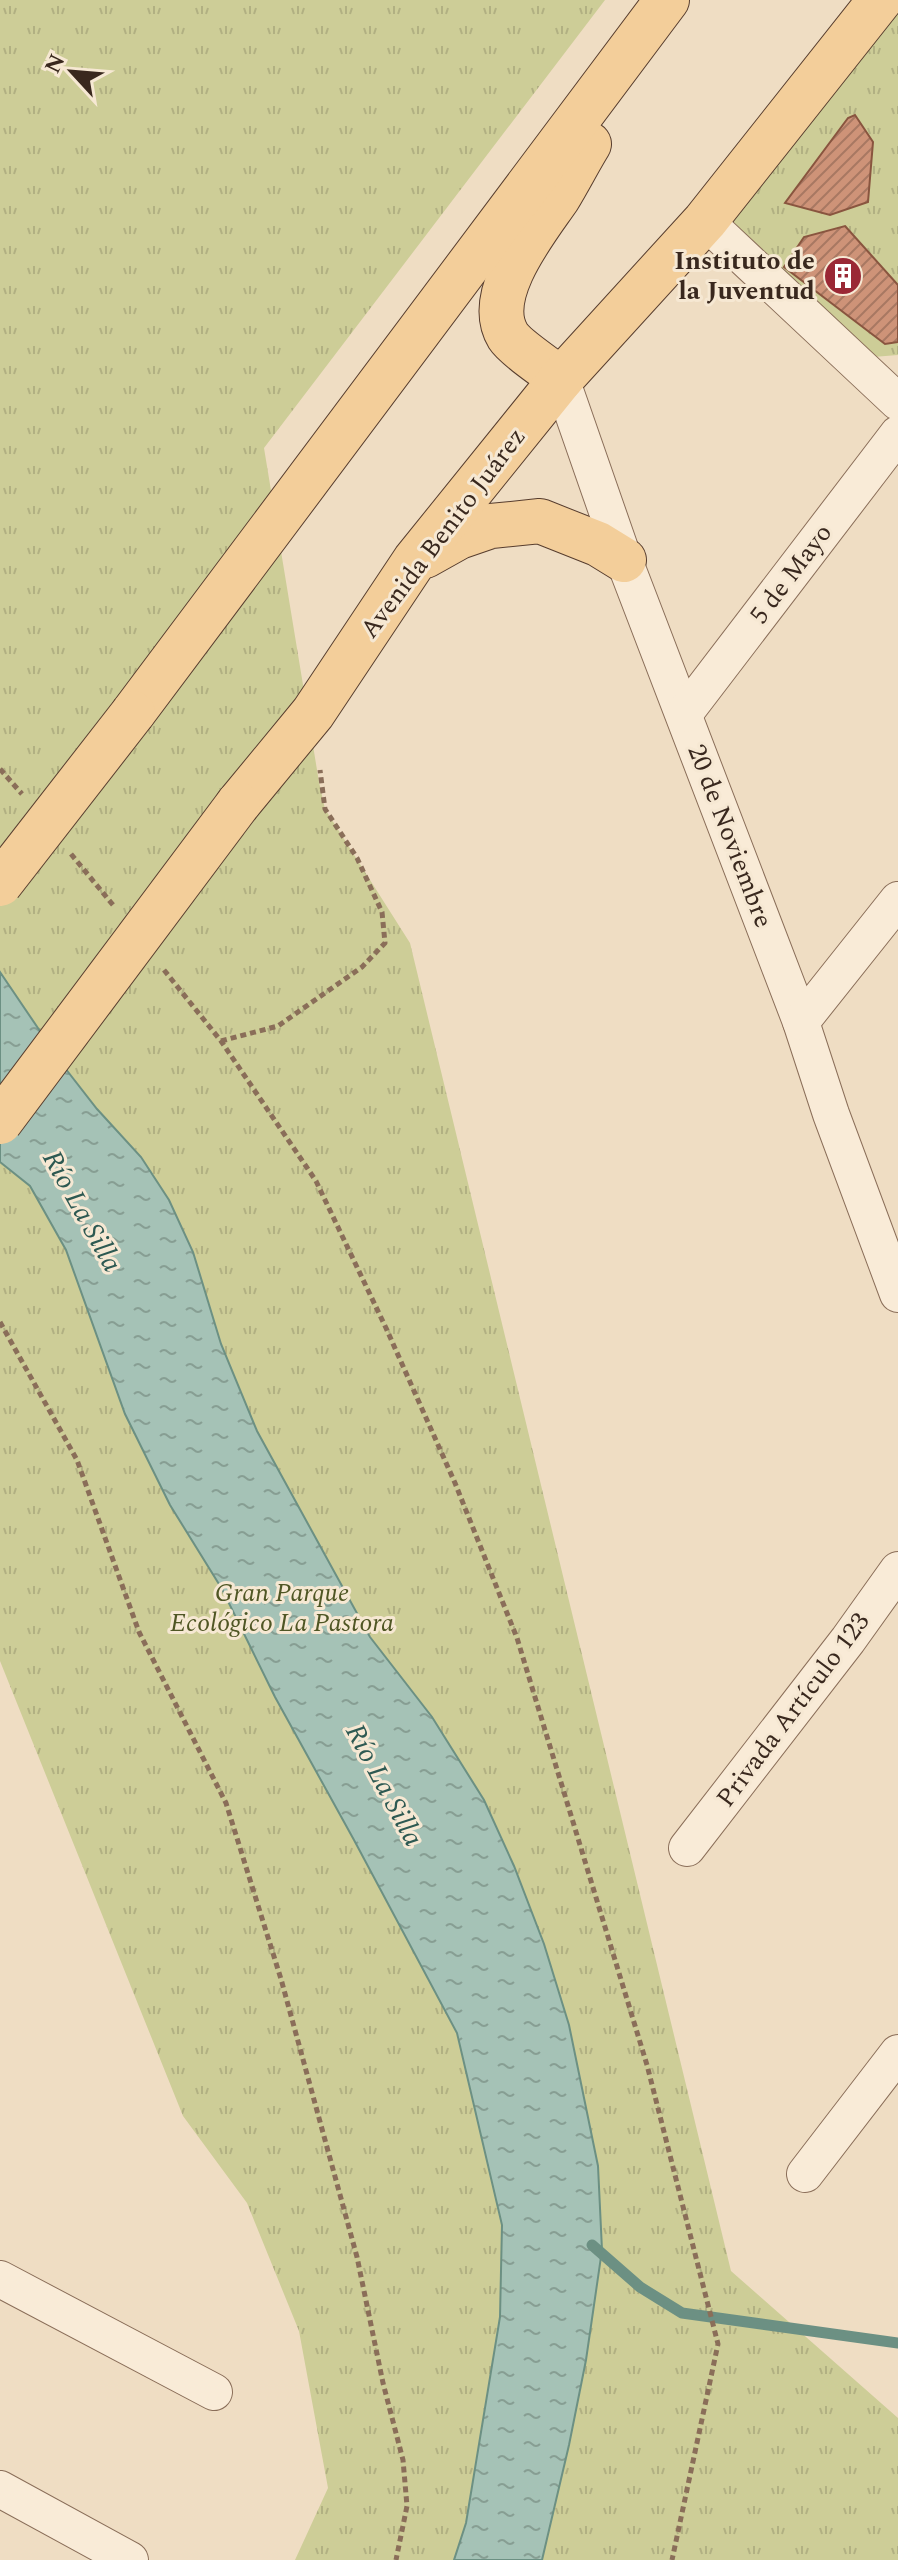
<svg xmlns="http://www.w3.org/2000/svg" width="898" height="2560" viewBox="0 0 898 2560" font-family="Spectral,serif">
<defs>
<pattern id="park-tufts" width="24" height="20" patternUnits="userSpaceOnUse" patternTransform="scale(2)"><rect width="24" height="20" fill="#cdcd97"/><path d="M3 7l-1-3M5 7V3M7 7l1-3M15 17l-1-3M17 17v-4M19 17l1-3" fill="none" stroke="#b1b082"/></pattern>
<pattern id="water-ripples" width="26" height="14" patternUnits="userSpaceOnUse" patternTransform="scale(2)"><rect width="26" height="14" fill="#a5c2b6"/><path d="M2 4q2-2 4 0t4 0M15 11q2-2 4 0t4 0" fill="none" stroke="#879e93"/></pattern>
<pattern id="building-hatch" width="6" height="6" patternUnits="userSpaceOnUse" patternTransform="scale(2)"><rect width="6" height="6" fill="#ce9378"/><path d="M-1 1l2-2M0 6l6-6M5 7l2-2" fill="none" stroke="#a87862"/></pattern>
</defs>
<rect width="100%" height="100%" fill="#efddc3"/>
<g fill="url(#park-tufts)">
<polygon points="0,0 605,0 264,448 319,782 325,809 410,943 731,2271 898,2418 898,2560 295,2560 328,2488 299,2331 247,2203 183,2116 0,1661"/>
<polygon points="898,0 898,355 873,357 712,220"/>
</g>
<polygon fill="url(#water-ripples)" stroke="#6c9083" stroke-width="2" points="0,972 65,1068 97,1109 141,1157 169,1200 193,1252 221,1344 257,1431 370,1637 432,1717 484,1800 514,1866 544,1944 569,2025 598,2166 602,2250 586,2360 569,2445 542,2560 454,2560 466,2523 500,2317 502,2225 457,2033 354,1840 275,1697 222,1589 170,1505 125,1414 66,1250 30,1186 0,1162"/>
<g fill="none" stroke-linecap="round" stroke-linejoin="round">
<polyline stroke="#6c9083" stroke-width="11" points="592,2245 640,2287 682,2313 898,2343"/>
</g>
<g fill="url(#building-hatch)" stroke="#89553f" stroke-width="2">
<polygon points="855,115 873,142 868,202 830,215 785,203 848,118"/>
<polygon points="845,226 898,285 898,342 885,344 784,267 804,237"/>
</g>
<g fill="none" stroke-linecap="round" stroke-linejoin="round">
<g stroke="#8a6e59" stroke-width="38">
<g id="street">
<polyline points="705,221 898,402"/>
<polyline points="561,379 624,560 801,1022 831,1114 898,1294"/>
<polyline points="684,714 898,434"/>
<polyline points="801,1022 898,900"/>
<polyline points="687,1848 848,1640 898,1570"/>
<polyline points="805,2174 898,2053"/>
<polyline points="0,2279 214,2392"/>
<polyline points="0,2489 130,2560"/>
</g>
</g>
<g stroke="#573d2e" stroke-width="46">
<g id="primary">
<path d="M 561,379 C 549,370 515,347 508,336 C 483,295 536,230 558,198 C 569,180 578,162 589,144"/>
<polyline points="425,556 459,537 491,526 540,521 598,544 624,560"/>
<polyline points="133,713 667,0"/>
<polyline points="238,804 313,713 415,560 561,379 705,221 880,0"/>
</g>
</g>
<g stroke="#8a6e59" stroke-width="5" stroke-dasharray="6 4" stroke-linecap="butt">
<polyline points="0,769 22,794"/>
<polyline points="71,854 113,905"/>
<polyline points="164,970 221,1041 316,1181 386,1328 455,1483 517,1638 647,2065 718,2344 672,2560"/>
<polyline points="221,1041 278,1026 362,967 385,943 382,912 357,858 325,809 320,770"/>
<polyline points="0,1322 77,1460 139,1632 226,1803 281,1979 357,2257 383,2383 403,2460 407,2506 396,2560"/>
</g>
<use href="#street" stroke="#f9ebd7" stroke-width="36"/>
<use href="#primary" stroke="#f3ce9a" stroke-width="44"/>
<g stroke="#573d2e" stroke-width="46" stroke-linecap="butt">
<g id="primary-bridge">
<polyline points="0,884 133,713"/>
<polyline points="0,1122 238,804"/>
</g>
</g>
<use href="#primary-bridge" stroke="#f3ce9a" stroke-width="44"/>
</g>
<defs>
<g id="building-disc" transform="scale(2)"><circle r="9.5" fill="#9a2835" stroke="#f6e8d3"/><path d="M-4-6H4V6H1V3H-1V6H-4ZM-2.5-4.3h1.7v1.8h-1.7ZM.8-4.3h1.7v1.8H.8ZM-2.5-1h1.7V.8h-1.7ZM.8-1h1.7V.8H.8Z" fill="#fff"/></g>
</defs>
<g fill-rule="evenodd">
<use href="#building-disc" x="843" y="276"/>
</g>
<g text-anchor="middle" dominant-baseline="central" stroke-width="6" stroke-linejoin="round" paint-order="stroke">
<g font-size="26" font-weight="bold" fill="#39281e" stroke="#f6e8d3" text-anchor="end">
<text x="815" y="261">Instituto de<tspan x="815" dy="30">la Juventud</tspan></text>
</g>
<g font-size="26" fill="#39281e" stroke="#f6e8d3">
<text transform="translate(443 533) rotate(-53)">Avenida Benito Juárez</text>
<text transform="translate(791 574) rotate(-53)">5 de Mayo</text>
<text transform="translate(730 836) rotate(69)">20 de Noviembre</text>
<text transform="translate(793 1710) rotate(-53)">Privada Artículo 123</text>
</g>
<g font-size="26" font-style="italic" fill="#4f5624" stroke="#f6e8d3">
<text x="282" y="1593">Gran Parque<tspan x="282" dy="30">Ecológico La Pastora</tspan></text>
</g>
<g font-size="28" font-style="italic" fill="#2d5952" stroke="#f6e8d3">
<text transform="translate(82 1211) rotate(61)">Río La Silla</text>
<text transform="translate(384 1785) rotate(62)">Río La Silla</text>
</g>
</g>
<g transform="translate(72 72) rotate(296)" stroke="#f6e8d3" stroke-width="6" paint-order="stroke">
<path d="M0-6L14 30L0 20L-14 30Z" fill="#39281e"/>
<text y="-12" font-size="22" font-weight="bold" text-anchor="middle" fill="#39281e">N</text>
</g>
</svg>
